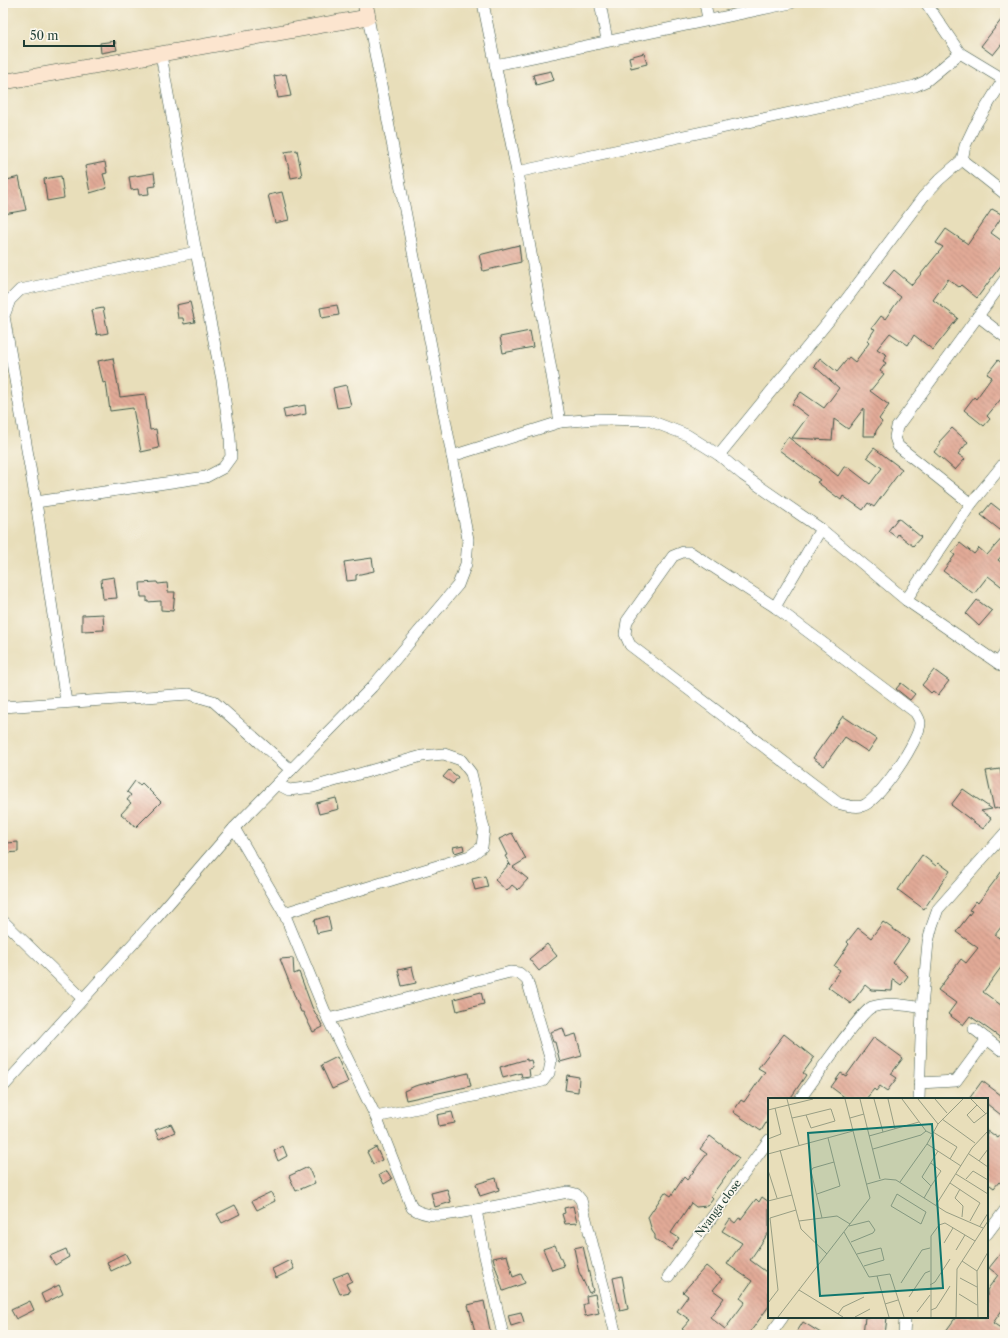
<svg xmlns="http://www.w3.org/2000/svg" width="1008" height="1338" viewBox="0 0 1008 1338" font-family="'Libre Caslon Text',serif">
<defs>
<pattern id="building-back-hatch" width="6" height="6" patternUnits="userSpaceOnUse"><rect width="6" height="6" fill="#e2aa97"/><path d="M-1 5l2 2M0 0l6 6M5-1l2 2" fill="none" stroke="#b78c7c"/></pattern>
</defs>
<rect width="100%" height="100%" fill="#fbf7ec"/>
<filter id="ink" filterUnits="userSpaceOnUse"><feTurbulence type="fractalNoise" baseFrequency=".025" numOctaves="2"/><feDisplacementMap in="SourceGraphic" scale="8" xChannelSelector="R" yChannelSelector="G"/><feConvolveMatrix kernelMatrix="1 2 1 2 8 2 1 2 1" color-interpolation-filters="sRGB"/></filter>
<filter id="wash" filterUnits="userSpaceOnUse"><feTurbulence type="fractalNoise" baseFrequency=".012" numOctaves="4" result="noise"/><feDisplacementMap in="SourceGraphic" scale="16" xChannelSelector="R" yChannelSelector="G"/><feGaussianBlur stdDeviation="0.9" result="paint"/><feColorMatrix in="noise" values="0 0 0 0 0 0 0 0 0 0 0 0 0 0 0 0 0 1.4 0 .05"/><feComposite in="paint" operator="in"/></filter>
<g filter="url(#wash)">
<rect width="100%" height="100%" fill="#e8deba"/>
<g id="blocks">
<g fill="url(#building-back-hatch)">
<polygon points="1005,15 1005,40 993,55 981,46"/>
<polygon points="115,41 117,50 101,53 100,43"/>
<polygon points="644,53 647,64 631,68 629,57"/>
<polygon points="551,71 554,80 536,85 533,75"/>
<polygon points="286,74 291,96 278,98 274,76"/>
<polygon points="297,150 302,176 291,178 285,152"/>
<polygon points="105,162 107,173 103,174 107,188 90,193 85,166"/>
<polygon points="154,173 156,186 148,187 149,194 139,195 138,189 131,190 129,177"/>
<polygon points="61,176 64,198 47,201 44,179"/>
<polygon points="19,177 26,210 4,214 3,181"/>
<polygon points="282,192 289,220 275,223 268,195"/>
<polygon points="992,209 1003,215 991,233 1005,243 1005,260 977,298 961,285 959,287 948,279 933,300 958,318 933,350 914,335 908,345 890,333 877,349 887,355 883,361 886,363 880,371 884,374 870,391 889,405 879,419 882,422 876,431 875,436 863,436 864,408 848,429 834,419 832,440 792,438 808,416 792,404 801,392 824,408 839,388 814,366 820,358 837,372 849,357 855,362 869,343 867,341 875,329 872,328 881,316 885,319 901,297 883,284 894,270 912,285 943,247 936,243 946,229 968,244"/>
<polygon points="519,245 521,262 483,271 479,255"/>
<polygon points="190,302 195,322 184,324 183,318 178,318 176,305"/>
<polygon points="337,305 339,315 322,318 320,308"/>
<polygon points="103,308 108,333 97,335 92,310"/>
<polygon points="530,331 533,347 503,353 500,337"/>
<polygon points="113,358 120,397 145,394 150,430 156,429 159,448 141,452 133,408 110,411 106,382 103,383 98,361"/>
<polygon points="998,360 1005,366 1005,394 987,416 990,419 984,426 964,410 974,397 976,399 992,377 987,374"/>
<polygon points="346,385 351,406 337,408 333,388"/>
<polygon points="305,405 306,414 285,418 283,409"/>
<polygon points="952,428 968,442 958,454 965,459 955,470 934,452 941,443 939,442"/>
<polygon points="788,437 838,476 844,467 848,467 870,484 882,468 867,457 874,448 902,469 874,507 868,503 863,510 843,496 841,500 817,482 820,480 779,450"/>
<polygon points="991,503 1005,514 1005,534 981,515"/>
<polygon points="898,518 921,537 913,546 898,534 896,537 888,531"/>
<polygon points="1005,535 1005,552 998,560 1005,565 1005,589 988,576 974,594 943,571 955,555 952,553 960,543 974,554 979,548 987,555"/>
<polygon points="372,558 374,571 356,575 356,580 347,581 344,562"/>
<polygon points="114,577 117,598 103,599 101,579"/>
<polygon points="157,582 158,584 167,583 168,592 175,592 173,611 161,610 161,601 147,602 147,597 141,597 140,583"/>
<polygon points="977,600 992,611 979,626 966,614"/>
<polygon points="103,614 104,630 82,631 82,615"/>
<polygon points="934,670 949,681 938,695 933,691 931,693 922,685"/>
<polygon points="901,683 915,694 910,700 896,689"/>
<polygon points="843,716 877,739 868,752 845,737 824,766 813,758"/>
<polygon points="1000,769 1005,794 1005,806 994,809 986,771"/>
<polygon points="449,770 458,777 453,784 443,777"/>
<polygon points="135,781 140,785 142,783 161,802 136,827 121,814 131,803 127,800 131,795 127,792"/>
<polygon points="963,789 992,809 981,811 991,818 983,829 951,805"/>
<polygon points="336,798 339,809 319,814 316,803"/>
<polygon points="512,833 526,859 513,867 528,879 518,890 512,885 507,891 495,880 509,864 511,866 505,856 507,855 499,839"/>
<polygon points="18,842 18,852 7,853 7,843"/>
<polygon points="463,845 464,850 455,853 453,847"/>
<polygon points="922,855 936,866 939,863 950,871 924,909 898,890"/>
<polygon points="1005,867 1005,922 995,935 1005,942 1005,962 983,992 1005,1008 1005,1041 970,1016 963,1025 948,1014 956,1003 938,990 961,959 966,963 978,948 956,932 972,911 969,910 976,901 978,903"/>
<polygon points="485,876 488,887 475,890 472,879"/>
<polygon points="328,916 331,930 317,933 314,920"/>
<polygon points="883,922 909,940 893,963 908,976 901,985 893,979 892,991 871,990 865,985 851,1004 828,987 840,970 834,966 849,944 847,942 858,928 871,938"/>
<polygon points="547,944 557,956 539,971 529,959"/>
<polygon points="293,958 294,974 299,972 312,1007 323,1027 313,1032 303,1012 301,1012 280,959"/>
<polygon points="412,967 416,983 402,986 398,970"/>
<polygon points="481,992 484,1004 457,1011 454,999"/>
<polygon points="563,1028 566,1037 576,1034 582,1056 560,1062 555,1042 553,1042 550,1032"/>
<polygon points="784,1034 814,1058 803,1073 806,1075 790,1099 769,1099 769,1118 761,1131 733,1112 741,1100 744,1102 765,1072 758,1068"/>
<polygon points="874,1037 903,1058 891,1074 897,1078 887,1091 880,1086 876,1091 874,1089 866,1099 847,1099 831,1087 841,1073 846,1076"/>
<polygon points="337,1057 348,1082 332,1089 321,1065"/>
<polygon points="527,1059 527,1061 531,1060 533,1068 529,1069 530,1077 522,1078 521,1073 503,1078 500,1067"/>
<polygon points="468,1073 471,1086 406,1100 404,1091 415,1086"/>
<polygon points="567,1075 579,1077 578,1092 565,1090"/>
<polygon points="982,1081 1005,1098 1005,1118 987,1104 987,1099 969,1099"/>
<polygon points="452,1112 455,1123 439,1126 437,1115"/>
<polygon points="171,1124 175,1132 159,1139 155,1130"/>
<polygon points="1005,1129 1005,1186 999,1182 994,1188 987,1183 987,1130 998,1138"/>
<polygon points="710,1136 739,1158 711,1196 713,1198 707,1206 696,1207 691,1203 671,1233 679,1238 671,1250 655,1239 655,1235 652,1231 648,1217 665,1192 671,1196 684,1177 687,1180 707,1154 700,1149"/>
<polygon points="283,1146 287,1156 278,1161 274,1151"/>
<polygon points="376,1147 382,1160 373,1164 367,1152"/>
<polygon points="308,1167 315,1183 296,1191 289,1176"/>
<polygon points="387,1171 392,1179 384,1184 379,1175"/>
<polygon points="496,1178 499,1190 480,1196 476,1184"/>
<polygon points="447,1189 451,1202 435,1207 431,1193"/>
<polygon points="271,1192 275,1201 257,1210 252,1201"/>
<polygon points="762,1197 769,1202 769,1232 750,1260 769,1274 769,1306 748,1335 689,1335 682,1329 690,1320 677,1311 688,1296 683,1292 706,1266 722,1279 713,1290 724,1298 710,1317 725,1329 745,1302 740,1298 752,1281 727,1264 742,1243 722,1231 730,1219 735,1223 739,1218 741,1219 756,1199 759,1202"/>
<polygon points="235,1205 240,1214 222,1223 217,1214"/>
<polygon points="573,1206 577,1223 565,1224 562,1214 565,1213 564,1208"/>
<polygon points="555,1245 564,1266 552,1270 543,1249"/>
<polygon points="583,1246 593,1291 589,1293 579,1272 574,1248"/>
<polygon points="1005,1248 1005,1306 993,1323 1005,1331 1005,1335 943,1335 956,1317 987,1317 987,1290 998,1275 989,1268"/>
<polygon points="66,1249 69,1257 55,1265 50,1256"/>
<polygon points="125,1253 130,1262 111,1271 107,1262"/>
<polygon points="507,1255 513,1277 521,1274 525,1283 503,1291 493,1258"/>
<polygon points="290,1260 294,1269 276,1278 272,1269"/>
<polygon points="348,1272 352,1281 346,1284 350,1292 340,1294 333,1278"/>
<polygon points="622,1276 628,1309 620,1311 613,1278"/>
<polygon points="59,1285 63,1294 45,1303 41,1294"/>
<polygon points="595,1294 599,1313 585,1316 583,1305 587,1303 586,1296"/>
<polygon points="30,1301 34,1310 16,1319 11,1310"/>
<polygon points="484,1301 491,1335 476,1335 468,1305"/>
<polygon points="521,1312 524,1322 511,1326 508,1315"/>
<polygon points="865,1317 887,1317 885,1335 863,1335"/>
<polygon points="803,1322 824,1335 795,1335"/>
</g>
</g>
</g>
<g filter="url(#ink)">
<use href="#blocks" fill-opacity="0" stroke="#3d5548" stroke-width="1"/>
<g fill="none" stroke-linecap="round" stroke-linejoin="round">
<g stroke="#3d5548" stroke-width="12">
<g id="street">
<polyline points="483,3 517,172 560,422"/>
<polyline points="600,3 607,40"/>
<polyline points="705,3 708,19"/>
<polyline points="926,3 960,53 1003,79"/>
<polyline points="495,65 791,3"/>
<polyline points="962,160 1005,194"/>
<polyline points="517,172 915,86 926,81 960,53"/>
<polyline points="978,316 1005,337"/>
<polyline points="719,455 845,301 923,197 940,179 962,160 965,146 974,127 1005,77"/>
<polyline points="452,456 560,422 597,419 648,420 687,435 719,455 743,475 821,529 906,600 1005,668"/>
<polyline points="36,502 206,477 223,468 231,457 230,437 222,380 196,252 161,55"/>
<polyline points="971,504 1005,462"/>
<path d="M 683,552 L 690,552 L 775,607 L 915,712 C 917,715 920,720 920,723 C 920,740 878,802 862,806 C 854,808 845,805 838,803 L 630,645 L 625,634 L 627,621 L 673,556 Z"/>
<polyline points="906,600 971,504 898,446 895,437 897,427 1005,279"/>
<polyline points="775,607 821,529"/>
<polyline points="998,663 1005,653"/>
<polyline points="66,702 36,502 4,316 10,300 20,290 196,252"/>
<polyline points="3,707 189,694 213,701 291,770"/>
<polyline points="277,784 289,790 313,787 422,756 444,754 461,760 471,773 484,829 482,847 470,856 284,913"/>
<path d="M 234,828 L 284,913 L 328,1019 L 376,1117 L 412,1208 C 432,1221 453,1213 476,1210 L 484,1252 L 503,1335"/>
<polyline points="3,921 82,998"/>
<polyline points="328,1019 510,972 519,973 527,980 551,1061 549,1073 543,1081 376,1117"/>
<polyline points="974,1029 1001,1050"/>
<polyline points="919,1083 956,1081 987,1039"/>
<polyline points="3,1087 151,924 234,828 372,687 458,585 466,564 468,539 368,17"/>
<path d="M 800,1099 C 810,1085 861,1011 872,1007 C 888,1002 906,1005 922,1008"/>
<polyline points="919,1099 922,1008 928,942 932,926 938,909 1005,833"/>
<polyline points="476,1210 568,1192 576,1194 581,1200 616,1335"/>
<polyline points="987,1234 1005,1210"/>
<polyline points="668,1277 769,1140"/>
<polyline points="770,1335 783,1317"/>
<polyline points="904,1335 905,1317"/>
</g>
</g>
<g stroke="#3d5548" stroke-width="16">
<polyline id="secondary" points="3,82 368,17 365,3"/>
</g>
<use href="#street" stroke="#fff" stroke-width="11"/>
<use href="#secondary" stroke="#fce5cf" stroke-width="15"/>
</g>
</g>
<g text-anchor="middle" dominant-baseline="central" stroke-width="3" stroke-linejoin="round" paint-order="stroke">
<g font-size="11" fill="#1f3d34" stroke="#fbf7ec">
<text transform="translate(718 1208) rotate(-53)">Nyanga close</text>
</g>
</g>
<g transform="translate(768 1098)">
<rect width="220" height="220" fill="#e8deba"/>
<path fill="none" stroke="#989e84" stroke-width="1" d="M 19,1 L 31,47M 92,1 L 112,81M 106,1 L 115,34M 120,1 L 127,31M 134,1 L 158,33 L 164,36M 150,1 L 170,26M 167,1 L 179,15M 203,1 L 218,16M 209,7 L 199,17 L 206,25 L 220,14M 0,12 L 45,1M 24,20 L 38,17 L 62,11 L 63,11 L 67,23 L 43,30 L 38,17M 82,20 L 96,16M 174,21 L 207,45M 165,34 L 189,49 L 182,61M 101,38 L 151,24M 0,41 L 13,36 L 7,10M 159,46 L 193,68M 105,51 L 153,37 L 158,33M 12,52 L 33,131 L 59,156M 0,56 L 85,33M 201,56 L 220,69M 211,63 L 220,51M 163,65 L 173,73 L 163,88M 0,72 L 9,100M 188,76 L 220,96M 198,81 L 205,73 L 220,82M 132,84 L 159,46 L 170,26 L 195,1M 182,85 L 212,105 L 202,123M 99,86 L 117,81 L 128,82 L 178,114 L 215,130M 192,91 L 187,100 L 195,108 L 194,119M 49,96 L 72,88 L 60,40M 129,96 L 158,114 L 153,126 L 123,108 ZM 156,100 L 163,88 L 154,79 L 170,53M 0,103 L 24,97M 168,107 L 204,50 L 220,33M 54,120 L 43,73 L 45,70 L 66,64M 31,123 L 69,118 L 82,126M 81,128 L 101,123 L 107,132 L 105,135 L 83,144M 212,128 L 220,115M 76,134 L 101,179 L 109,178 L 121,219M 176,145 L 185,130M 188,152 L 197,137M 89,156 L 113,150 L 116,162 L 96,168M 194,163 L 209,173 L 210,219M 209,173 L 220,154M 109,178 L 122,176 L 136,219M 192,180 L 209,189M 133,185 L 154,152 L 162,150M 162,187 L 167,184 L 182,161M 31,192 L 75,219M 191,196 L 209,207M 141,199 L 157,175 L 162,173M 0,205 L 10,192 L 2,120 L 28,112M 117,206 L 130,202M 163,212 L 168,210 L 182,188M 149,214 L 162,197M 70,216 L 75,209 L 96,199M 10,219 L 102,100 L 77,1M 87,219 L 102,211M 163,219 L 163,138 L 171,127 L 177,125 L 207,143M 188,219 L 189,171 L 220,123"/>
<path fill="#0f766e" fill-opacity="0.15" stroke="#0f766e" stroke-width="2" d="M 164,26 L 175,190 L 52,198 L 40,35 Z"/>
<rect width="220" height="220" fill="none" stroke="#1f3d34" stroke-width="2"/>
</g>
<rect width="1008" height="1338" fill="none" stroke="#fbf7ec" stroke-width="16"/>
<path d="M24 40v6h90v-6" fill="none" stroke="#1f3d34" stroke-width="2"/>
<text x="30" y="40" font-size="12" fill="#1f3d34" stroke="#fbf7ec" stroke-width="3" paint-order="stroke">50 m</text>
</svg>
